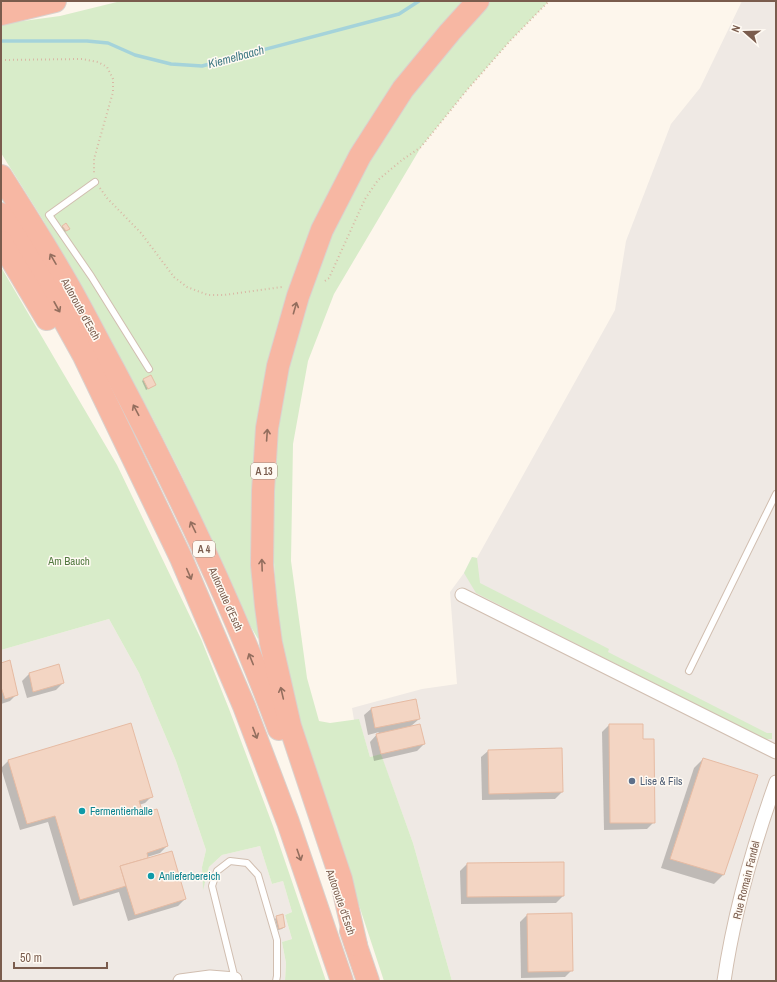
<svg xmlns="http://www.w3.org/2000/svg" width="777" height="982" viewBox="0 0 777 982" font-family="'Archivo Narrow',sans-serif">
<rect width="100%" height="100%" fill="#fdf6ec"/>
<g fill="#efe9e4">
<polygon points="742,1 776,1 776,981 452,981 413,843 381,755 370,757 359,720 354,720 352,708 422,689 457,684 450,592 464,573 472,557 477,558 615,310 626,241 671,124 700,88"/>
<polygon points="109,619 139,673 176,761 206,850 202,867 203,888 209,867 222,855 260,846 272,884 283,881 292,912 285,915 292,939 282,942 286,963 285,981 1,981 1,650"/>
</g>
<g fill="#d8ecc9">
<polygon points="121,1 464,1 397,82 269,365 260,635 258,639 247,620 213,543 180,472 152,417 76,278 43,220 1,153 1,24 60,16"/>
<polygon points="491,1 549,1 510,41 467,90 421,147 334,294 308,361 293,444 291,561 307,678 319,721 330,723 359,719 370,757 381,754 413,843 452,981 384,981 299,723 282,643 277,605 274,563 274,493 278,431 289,367 307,301 331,234 366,160 410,94"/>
<polygon points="1,267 117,465 201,639 229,709 273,826 326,981 285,981 286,963 282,942 292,939 285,915 292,912 283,881 272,884 260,846 222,855 209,867 203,890 202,867 206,850 176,761 139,673 109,619 1,650"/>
<polygon points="472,557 477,558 480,583 609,649 608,652 767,733 772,733 772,739 765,739 476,593 464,573"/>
</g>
<g fill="#0003">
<polygon points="63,226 67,230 64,233 61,228"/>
<polygon points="143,380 155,385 146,390 142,381"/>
<polygon points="1,664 17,694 10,701 1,704"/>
<polygon points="58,665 63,683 56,690 27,698 22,681 29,674"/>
<polygon points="415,700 419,719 410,727 424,744 417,751 374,761 370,742 379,732 368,735 364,715 371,709"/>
<polygon points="130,724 152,796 145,803 139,805 142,814 167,846 160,853 147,857 185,899 178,906 128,921 119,892 73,906 48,822 20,830 1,768 8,761"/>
<polygon points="609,725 642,740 654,822 647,829 604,830 602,732"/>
<polygon points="488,751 562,792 555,799 482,800 481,757"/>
<polygon points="703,759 756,776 723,875 714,884 661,868 694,768"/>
<polygon points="467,864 563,896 556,903 461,904 460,871"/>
<polygon points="527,915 572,970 565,977 521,978 520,922"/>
<polygon points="277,917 284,927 282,929 278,930 275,919"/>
</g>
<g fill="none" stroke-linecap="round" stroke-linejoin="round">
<polyline stroke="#a5d3da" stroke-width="3.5" points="1,41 87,41 108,43 135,55 171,64 202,66 399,14 419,1"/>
</g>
<g fill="#f3d5c3" stroke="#e6bba3">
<polygon points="66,223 70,229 66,231 62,226"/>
<polygon points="151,375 156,385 148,389 143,379"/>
<polygon points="10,660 18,695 5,699 1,687 1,663"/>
<polygon points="59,664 64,683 33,692 29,673"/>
<polygon points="416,699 420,719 375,728 371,708"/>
<polygon points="131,723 153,797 139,801 143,813 157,809 168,846 147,853 148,858 120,866 126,886 80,900 55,816 27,824 8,760"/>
<polygon points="420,724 425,744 381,754 376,734"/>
<polygon points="609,724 643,724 643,739 654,739 655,823 610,823"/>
<polygon points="562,748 563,792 489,794 488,750"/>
<polygon points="703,758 758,775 724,875 670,859"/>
<polygon points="172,851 186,899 135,915 120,866"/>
<polygon points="564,862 564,896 467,897 467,863"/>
<polygon points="572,913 573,971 528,972 527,914"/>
<polygon points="283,914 285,927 279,929 276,916"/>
</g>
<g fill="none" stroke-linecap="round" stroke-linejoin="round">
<g stroke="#d1beb0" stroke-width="8">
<g id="service">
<polyline points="95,182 49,215 91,276 149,369"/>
<polyline points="689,671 776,494"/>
<polyline points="235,979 212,886 217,871 230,861 247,863 258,875 277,940 277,976 276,981"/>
</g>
</g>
<g stroke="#d1beb0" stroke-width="15">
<g id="minor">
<polyline points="462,595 776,752"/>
<polyline points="180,981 210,977 235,979 235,981"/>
<path d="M 724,981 C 734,913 753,846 776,782"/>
</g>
</g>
<g stroke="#dad1cd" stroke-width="24">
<g id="motorway">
<polyline points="1,14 55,1"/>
<path d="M 1,176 C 24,212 47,248 68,285 C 84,313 98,341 114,370 C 176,486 233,605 279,729"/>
<polyline points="1,214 39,275 84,356 181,558 244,706 288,822 342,981"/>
<polyline points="1,242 47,319"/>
<polyline points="351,931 368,981"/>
<polyline points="356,945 341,879 290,726 271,643 266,606 262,565 263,491 267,428 278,366 298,296 322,230 360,156 403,89 450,32 478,1"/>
</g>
</g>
<g stroke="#d9b8a5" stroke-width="2" stroke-dasharray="1 3" stroke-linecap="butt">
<polyline points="1,60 82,59 98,62 107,67 113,79 113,92 94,159 94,173"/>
<polyline points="100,188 107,198 141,233 174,277 187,287 208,295 224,295 282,287"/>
<polyline points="325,281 329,278 365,199 378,180 402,160 421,147 467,90 510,41 549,1"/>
</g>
<use href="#service" stroke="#fff" stroke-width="6"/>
<use href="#minor" stroke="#fff" stroke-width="13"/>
<use href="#motorway" stroke="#f7b7a3" stroke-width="22"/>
</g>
<defs><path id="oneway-shaft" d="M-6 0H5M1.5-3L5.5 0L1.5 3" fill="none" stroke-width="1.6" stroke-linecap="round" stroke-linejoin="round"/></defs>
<g stroke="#936e5e">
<use href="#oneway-shaft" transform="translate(53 259) rotate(-120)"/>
<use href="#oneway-shaft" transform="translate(57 307) rotate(61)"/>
<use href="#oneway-shaft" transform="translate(295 308) rotate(-74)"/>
<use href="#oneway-shaft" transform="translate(136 410) rotate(-118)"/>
<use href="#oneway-shaft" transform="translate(267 435) rotate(-86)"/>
<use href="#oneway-shaft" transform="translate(193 527) rotate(-116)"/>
<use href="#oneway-shaft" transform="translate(262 565) rotate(-92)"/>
<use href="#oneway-shaft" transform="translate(189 574) rotate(67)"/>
<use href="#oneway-shaft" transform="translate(251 659) rotate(-112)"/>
<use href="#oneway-shaft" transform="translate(282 693) rotate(-103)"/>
<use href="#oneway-shaft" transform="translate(255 733) rotate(69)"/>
<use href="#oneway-shaft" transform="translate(299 855) rotate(71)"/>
</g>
<circle fill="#5c6f8a" stroke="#fffaf3" stroke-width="1.5" cx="632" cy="781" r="4"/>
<g fill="#0f9aa8" stroke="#fffaf3" stroke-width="1.5">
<circle cx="82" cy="811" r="4"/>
<circle cx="151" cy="876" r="4"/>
</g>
<g text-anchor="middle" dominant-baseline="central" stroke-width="3" stroke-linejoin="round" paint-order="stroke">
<g fill="#fffaf3" stroke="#a28b7f" stroke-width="1">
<rect x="251" y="463" width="26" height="16" rx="3"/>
<rect x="193" y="541" width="22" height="16" rx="3"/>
</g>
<g font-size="10" font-weight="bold" fill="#7a5c4d">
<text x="264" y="471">A 13</text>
<text x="204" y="549">A 4</text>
</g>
<g font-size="11" fill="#7a5c4d" stroke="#fffaf3">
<text transform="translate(81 309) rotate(61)">Autoroute d'Esch</text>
<text transform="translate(226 599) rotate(66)">Autoroute d'Esch</text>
<text transform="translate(746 880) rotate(-76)">Rue Romain Fandel</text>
<text transform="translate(341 902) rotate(71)">Autoroute d'Esch</text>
</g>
<g font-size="11" fill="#537a41" stroke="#fffaf3">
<text x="69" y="561">Am Bauch</text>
</g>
<g font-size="11" fill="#4e5e75" stroke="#fffaf3" text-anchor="start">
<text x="640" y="781">Lise &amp; Fils</text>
</g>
<g font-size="11" fill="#0d838f" stroke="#fffaf3" text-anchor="start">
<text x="90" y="811">Fermentierhalle</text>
<text x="159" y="876">Anlieferbereich</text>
</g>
<g font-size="12" font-style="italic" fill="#437c86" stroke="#fffaf3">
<text transform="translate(236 57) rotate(-15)">Kiemelbaach</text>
</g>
</g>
<rect width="777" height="982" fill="none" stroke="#7a5c4d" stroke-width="4"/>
<g transform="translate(745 32) rotate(290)" stroke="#fffaf3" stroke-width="3" paint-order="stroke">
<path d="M0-3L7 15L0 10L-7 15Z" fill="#7a5c4d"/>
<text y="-6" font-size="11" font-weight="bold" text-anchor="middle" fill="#7a5c4d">N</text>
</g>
<path d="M14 962v6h93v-6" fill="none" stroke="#7a5c4d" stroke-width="2"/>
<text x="20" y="962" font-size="12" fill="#7a5c4d" stroke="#fffaf3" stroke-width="3" paint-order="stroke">50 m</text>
</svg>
